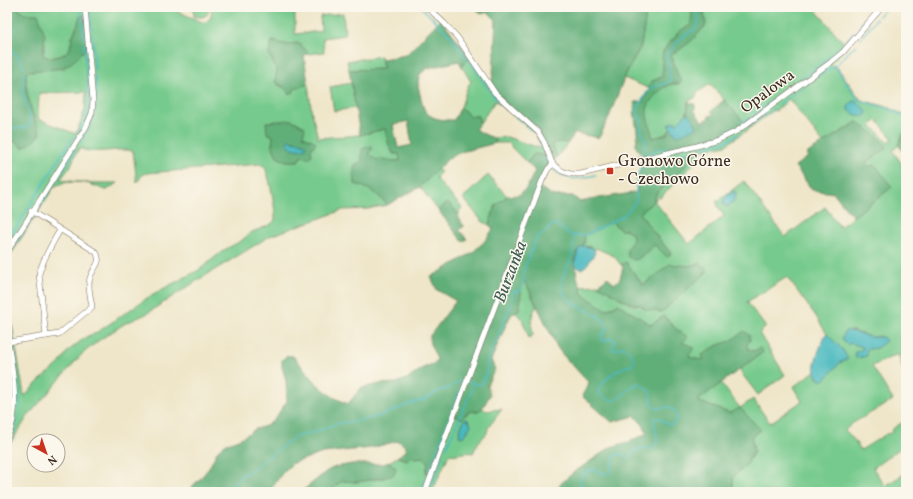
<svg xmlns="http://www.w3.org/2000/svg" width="913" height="499" viewBox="0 0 913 499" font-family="Vollkorn,serif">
<rect width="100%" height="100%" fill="#fbf7ec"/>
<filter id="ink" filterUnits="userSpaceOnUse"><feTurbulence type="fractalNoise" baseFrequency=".025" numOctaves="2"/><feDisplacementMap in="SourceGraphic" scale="8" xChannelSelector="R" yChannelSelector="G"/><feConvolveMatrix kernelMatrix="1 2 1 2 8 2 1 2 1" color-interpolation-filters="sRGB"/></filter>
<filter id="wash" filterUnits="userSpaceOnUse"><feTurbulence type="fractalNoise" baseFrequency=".012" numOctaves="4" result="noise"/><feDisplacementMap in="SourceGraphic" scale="16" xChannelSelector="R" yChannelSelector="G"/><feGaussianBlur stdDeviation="0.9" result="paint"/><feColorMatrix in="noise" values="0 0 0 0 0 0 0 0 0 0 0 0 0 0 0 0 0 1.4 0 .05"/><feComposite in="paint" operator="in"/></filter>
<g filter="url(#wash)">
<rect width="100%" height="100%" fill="#efe6c9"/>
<g fill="#77ca8d" stroke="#597a56" fill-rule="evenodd">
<path d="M 15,7 L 168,7 L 202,22 L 206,22 L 211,17 L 212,7 L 295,7 L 295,34 L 321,31 L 320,16 L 343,13 L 345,35 L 323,38 L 324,52 L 308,54 L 307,51 L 301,45 L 295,43 L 288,45 L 272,41 L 269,54 L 277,71 L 278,85 C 289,91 297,88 308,84 L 312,114 L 318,138 L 360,135 L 385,129 L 389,145 L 393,154 L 399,153 L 400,161 C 391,161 385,159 375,160 L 369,153 L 372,146 L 366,147 L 362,162 L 354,169 L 355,184 C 369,188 378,194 387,205 L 368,209 L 343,210 L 270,236 L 195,282 L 146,314 L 124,324 L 98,341 L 81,355 L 28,416 L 7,449 L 7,141 L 9,140 L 17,143 L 23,148 L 40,133 C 32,113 25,95 26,74 L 29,71 L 65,68 L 77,26 C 75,30 73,34 72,38 C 71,42 72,45 70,48 C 65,58 53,58 43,56 L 45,43 L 25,14 ZM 86,92 L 85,109 L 76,134 L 38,119 L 39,93 ZM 303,133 L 303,136 L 315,142 C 312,152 303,153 298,161 L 286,161 L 272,146 L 273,136 ZM 79,148 C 96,156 115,147 133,151 L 137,183 L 142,175 L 147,173 L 260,164 C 263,165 265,167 266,170 C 270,180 276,210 275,220 L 270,225 L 252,232 L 241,241 L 224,250 L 199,270 L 153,294 L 99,331 L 86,337 L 68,351 L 59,364 L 38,382 L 26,395 L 24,395 L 8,300 L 8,267 L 9,259 L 13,251 L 54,187 C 63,180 85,181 95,186 C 99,187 102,190 107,190 L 118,183 L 88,183 L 60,180 L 70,167 Z"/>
<path d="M 193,7 L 209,7 C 209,18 202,18 194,16 Z"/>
<polygon points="644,7 689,7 692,9 691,25 678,33 674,39 670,41 663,51 663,76 651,82 648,88 624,78 641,46 646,14"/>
<path d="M 703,7 L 813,7 L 844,43 L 842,45 L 846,48 L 831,63 L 834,68 L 837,67 L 861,100 L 888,107 L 904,115 L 906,113 L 906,136 L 903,134 L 898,145 L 893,151 L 906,170 L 906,379 L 898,354 L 872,366 L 893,400 L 853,423 L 845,430 L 851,436 L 861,450 L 888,433 L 889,434 L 892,432 L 891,430 L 906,420 L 906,444 L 873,468 L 885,486 L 904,474 L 906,478 L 906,492 L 731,492 L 733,488 L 733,477 L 747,464 L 754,451 L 751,437 L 761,430 L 729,413 L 697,401 L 721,383 L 740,408 L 753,399 L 770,423 L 802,401 L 793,387 L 815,371 L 817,378 L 820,380 L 824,380 L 841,361 L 843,350 L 827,334 L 815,315 L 787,277 L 747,302 L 765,326 L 765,328 L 759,333 L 785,375 L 758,395 L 739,370 L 763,352 L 753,351 L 748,349 L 747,344 L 731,341 L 718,345 L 702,355 L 704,359 L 701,360 L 691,358 L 682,343 L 688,337 L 676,329 L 664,316 L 651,325 L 618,304 L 606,310 L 581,293 L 582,286 L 598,285 L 610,291 L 623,300 L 633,305 L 641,305 L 701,263 L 688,266 L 670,264 L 643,285 L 626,262 L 621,265 L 614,256 L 596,248 L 595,250 L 591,247 L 583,246 L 585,240 L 583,235 L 589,234 L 612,222 L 622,231 L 625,228 L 632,233 L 633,239 L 627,250 L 638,259 L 655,245 L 667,257 L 671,253 L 651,229 L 640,213 L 653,202 L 656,194 L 670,181 L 695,152 L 647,163 L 643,163 L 642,156 C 647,156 648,154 651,152 C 657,149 665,148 671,149 L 716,138 L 725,134 L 744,122 L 710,84 L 697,93 L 696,97 L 688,102 L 687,113 L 677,123 L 674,122 L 669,127 L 671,128 L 667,134 L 653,138 C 651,130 645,119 646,110 C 648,97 665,83 678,84 L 681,78 L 678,75 L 671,54 C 685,48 696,37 706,25 ZM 789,99 L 823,143 L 857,122 L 881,140 L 886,148 L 865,163 L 892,187 L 840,227 L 825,207 L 785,237 L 744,181 L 716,202 L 718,204 L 717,205 L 724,216 L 689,244 L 655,202 L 655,200 L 658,196 L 660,198 L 697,160 L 700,150 L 726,145 L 744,132 L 746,132 L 748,129 L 774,110 L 776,111 ZM 877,120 L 892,138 L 888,143 L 871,125 ZM 735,191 C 738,197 732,204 727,207 L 724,205 L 727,195 ZM 850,330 L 871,337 L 880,336 L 877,348 L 868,349 L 866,352 L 867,356 L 856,358 L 855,352 L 863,349 L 863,346 L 850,343 Z"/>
<polygon points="381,56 383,69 349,70 347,61"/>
<polygon points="471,58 488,83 538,132 549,156 534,154 527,163 512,148 510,143 496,143 494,138 507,137 542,149 535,133 495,101 480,123 478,116 469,116 461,107 468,85 471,82 461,65"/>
<polygon points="351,83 356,108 334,111 330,87"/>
<polygon points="557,142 568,143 557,157 552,144"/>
<polygon points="438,169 441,172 436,177 437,180 462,208 459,211 459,215 447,204 438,210 420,187"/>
<polygon points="488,175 507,196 496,205 489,225 482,221 463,198"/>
<path d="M 524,281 L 528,287 L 537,308 L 536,307 C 530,317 531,325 533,335 L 529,338 L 522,319 L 516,313 L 520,308 L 520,290 Z"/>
<path d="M 483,408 L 486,411 L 502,409 L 488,428 L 487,433 L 478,443 L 473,453 C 465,451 457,456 449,454 L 432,492 L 331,492 L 339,482 L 343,481 L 357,482 L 384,478 L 396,468 L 389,462 L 397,457 L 407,460 L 411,456 L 416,458 L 423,457 L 428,462 L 426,473 L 432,474 L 454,415 L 464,416 L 472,411 L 475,412 ZM 467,419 L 470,422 L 468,431 L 464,436 L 459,433 L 464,420 Z"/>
</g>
<g fill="#61ae78" stroke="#4e6c4b" fill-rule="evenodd">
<path d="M 7,7 L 15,7 L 25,14 L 38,14 L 45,35 L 43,56 L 52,58 L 62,55 L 67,52 L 70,48 L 72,38 L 77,26 L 80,16 L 86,16 L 89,45 C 66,72 63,68 29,71 L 26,74 C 25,95 32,113 40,133 L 34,141 L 23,148 L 17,143 L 9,140 L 7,141 Z"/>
<path d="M 474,7 L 644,7 L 646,14 L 641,46 L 626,73 L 609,117 L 599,138 L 575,133 L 568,143 L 557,142 L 552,144 L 557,157 L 552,162 L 539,187 L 553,196 L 573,196 L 580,202 C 599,197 618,196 637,192 L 637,177 L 643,163 L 654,162 L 696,151 L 691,161 L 656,194 L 653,202 L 640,213 L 651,229 L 671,254 L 667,257 L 655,245 L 638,259 L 634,260 L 628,257 L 627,250 L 633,239 L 632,233 L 625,229 L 622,231 L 612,222 L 589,234 L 584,235 L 585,240 L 583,246 L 579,248 L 574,263 C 577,268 576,271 577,276 C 578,284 582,282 581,293 L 606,310 L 618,304 L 651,325 L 664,316 L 676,329 L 688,337 L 682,343 L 690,345 L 694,348 L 689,355 L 691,358 L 701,360 L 704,359 L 702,355 L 718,345 L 731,341 L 744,331 L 749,335 L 750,341 L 747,344 L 748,349 L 753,351 L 760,348 L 763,352 L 697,401 L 729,413 L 740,408 L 761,430 L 751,437 L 754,451 L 747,464 L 733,477 L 733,488 L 731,492 L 562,492 L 556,488 L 573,473 L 611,447 L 631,441 L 647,433 L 643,425 L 635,416 L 612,422 L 582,396 L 589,383 L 562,354 L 557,347 L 528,287 L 524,281 C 519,292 523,302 516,313 L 513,313 C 507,319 496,350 491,360 L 495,369 L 487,385 L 490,395 C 487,399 485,406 481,409 C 475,415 470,406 462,419 L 454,415 L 432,474 L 426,473 L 428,462 L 423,457 L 416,458 L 411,456 L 407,460 L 397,457 L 407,450 L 403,444 L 398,441 L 371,448 L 323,453 L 293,463 L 283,472 L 269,492 L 186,492 L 199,480 L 209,468 L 218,450 L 225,444 L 241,438 L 256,429 L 266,426 L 274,420 L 287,401 L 286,380 L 282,367 L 282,360 L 286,356 L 293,356 L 318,385 L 333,397 L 348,404 L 361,388 L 379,384 L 396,383 L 409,378 L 423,368 L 435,363 L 437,359 L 430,344 L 429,337 L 456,301 L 437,290 L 431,277 L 472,253 L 484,242 L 493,229 L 489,225 L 496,205 L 507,196 L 519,195 L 526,189 L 535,171 L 527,163 L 534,154 L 548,156 L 541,137 L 508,105 L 491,84 L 493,75 L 496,20 L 488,12 L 481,14 Z"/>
<path d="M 689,7 L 703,7 L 706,25 C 696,37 685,48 671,54 L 678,75 L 682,81 L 678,84 C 671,83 666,86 661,90 C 640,109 647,114 653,138 L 667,134 L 671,128 L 674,133 L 697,127 L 693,119 L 687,113 L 688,102 L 689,103 L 695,104 L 695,108 L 694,110 L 702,122 L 708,119 L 709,116 L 714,114 L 711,111 L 724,100 L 744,122 L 725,134 L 716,138 L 671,149 C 665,148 657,149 651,152 C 648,154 647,156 642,156 L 643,155 C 640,153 638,150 636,147 C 635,144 637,141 637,138 C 638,125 632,114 635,102 L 642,102 L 650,89 L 648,88 L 651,82 L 663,76 L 661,72 L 663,70 C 662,51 660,52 674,39 C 675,38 676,35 677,34 C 681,29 686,28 691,25 L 692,9 Z"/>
<path d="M 441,19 L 471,58 L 461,65 L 459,61 L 428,68 C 425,70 420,73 419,77 C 416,86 422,100 424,109 C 430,120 443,120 454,120 L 461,107 L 469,116 L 478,116 L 480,123 L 475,129 L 486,135 L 494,138 L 496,143 L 461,152 L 449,158 L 420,187 L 387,205 C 378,194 369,188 355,184 L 354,169 L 356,164 L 362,162 L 362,149 L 372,146 L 372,150 L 369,153 L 376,160 L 385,159 L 392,161 L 400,161 L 399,154 L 394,154 L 389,145 L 385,129 L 360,135 L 349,70 L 383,69 L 382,59 L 406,55 ZM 408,121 L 412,145 L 398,148 L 393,125 Z"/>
<polygon points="272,41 288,45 298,43 307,51 308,54 304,55 308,84 294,89 294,92 289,94 285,88 275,82 277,71 269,54"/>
<path d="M 292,120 L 305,127 L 303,136 L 316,142 L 311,150 L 312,155 L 308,158 L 301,156 L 298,161 L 286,161 L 278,158 L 272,146 L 273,136 L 267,133 L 266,122 ZM 290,140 L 300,143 L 301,150 L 289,146 Z"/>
<polygon points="857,122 878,137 886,146 887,148 866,163 869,167 871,165 876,166 892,187 853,217 834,193 812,190 795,166 808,157 806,154"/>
<polygon points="903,134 906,136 906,154 898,145"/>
<path d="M 447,203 C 459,210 457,218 464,226 L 459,230 L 467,239 L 463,242 L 438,210 Z"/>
<path d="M 626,262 L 643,285 L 670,264 L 688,266 L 701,263 L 708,271 L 662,312 L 644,309 L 641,305 C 624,304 613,292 598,285 L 608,277 L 614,284 L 620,279 L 623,267 L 621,265 Z"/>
<polygon points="389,462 396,468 394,474 391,476 357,482 343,481 336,485 331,492 301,492 327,471 335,467 352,464 384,464"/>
</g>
<g fill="#49b9bf" stroke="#42726e">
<path d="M 853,101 C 859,102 863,107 867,112 L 865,116 C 859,118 853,113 848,110 L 848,107 Z"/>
<polygon points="687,113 693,119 697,127 677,136 668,125 673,122 677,123"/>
<polygon points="288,140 304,143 307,147 301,150 292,148 287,143"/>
<path d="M 735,191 L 736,192 L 734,201 L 727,207 L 723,203 C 724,196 729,194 735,191 Z"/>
<polygon points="583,246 593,248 595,253 586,266 581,269 576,266 574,263 579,248"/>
<polygon points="846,330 871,337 883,337 886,341 877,348 868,349 866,352 867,356 856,358 855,352 863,349 863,347 850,343 847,345 842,338"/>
<path d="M 827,334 L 843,350 L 848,359 C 833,364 833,375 822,381 C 806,373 821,347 825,335 Z"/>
<polygon points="464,419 467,419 471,425 465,435 461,437 459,436 460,430"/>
</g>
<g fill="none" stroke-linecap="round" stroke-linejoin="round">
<g stroke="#49b9bf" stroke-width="1.5">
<polyline points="81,7 84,40"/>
<polyline points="89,7 92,30"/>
<polyline points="421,7 450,35 467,59"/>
<path d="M 695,7 L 699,16 L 697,27 L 694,30 L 683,36 L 666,55 L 669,67 L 668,73 L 671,78 C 668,87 656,83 649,90 C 646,93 638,106 637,110 L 638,115 L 641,120 L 641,131 L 646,141 L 642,156 C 647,156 648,154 651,152 C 657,149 665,148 671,149 L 716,138 L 737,126"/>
<polyline points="879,16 885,9"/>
<polyline points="7,23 11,25 14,29 9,41 9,47 19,58 24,68"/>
<polyline points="859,27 869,15"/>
<polyline points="92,33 95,70"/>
<polyline points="861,38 876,19"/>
<polyline points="844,43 854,32"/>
<polyline points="470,62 494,97 533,132"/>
<polyline points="834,65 858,100 892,110 902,116"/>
<polyline points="816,77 836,65 856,45"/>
<polyline points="793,84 824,61 840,47"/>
<polyline points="778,105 811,81"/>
<polyline points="772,110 773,108"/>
<polyline points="752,115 787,89"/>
<polyline points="741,123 749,118"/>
<polyline points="748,127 768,112"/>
<polyline points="7,128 26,128 31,123 23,92 24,73"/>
<polyline points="78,132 85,119 89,106 84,44"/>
<polyline points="539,140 541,145 543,152"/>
<path d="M 80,143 C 97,114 98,108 95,75"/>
<polyline points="700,148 726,141 738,134"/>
<polyline points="543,159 545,162"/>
<polyline points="643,163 691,151"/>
<path d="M 553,170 C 571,182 576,179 596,175"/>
<polyline points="36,212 75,151"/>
<path d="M 574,235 C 574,242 574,248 572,254 C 570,265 559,278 562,289 C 569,311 604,309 607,329 L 601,336 L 602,341 L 605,341 L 610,338 L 614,339 L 615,342 L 612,348 L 613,350 L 623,347 L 631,353 L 634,359 L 633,365 C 628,366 624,367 620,369 C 612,373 599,384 598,393 C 621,412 620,389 639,383 L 650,392 L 652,403 L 657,409 L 669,407 L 674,410 L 677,416 C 673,432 666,422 659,418 L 654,419 C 652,428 662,438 654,448 L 640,448 L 633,452 L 631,456 L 628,458 L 621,454 L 615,455 C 611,461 614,468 608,474 L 603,474 L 593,469 L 582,475 L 580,481 L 585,492"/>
<polyline points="7,242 73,137"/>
<polyline points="7,262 13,248 34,215"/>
<polyline points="7,303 18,381 20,406 16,428 7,445"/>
<path d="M 7,373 C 9,391 13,409 7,428"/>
<polyline points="469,382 480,385 482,383 487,371 488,360 502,327 505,317 512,304 513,299 512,293 514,291 516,292 520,290 524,281 524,270 537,236 546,232 551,225 556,224 568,234 574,235 586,235 621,217 629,210 636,201 636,179 643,161"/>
<polyline points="446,448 472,390 472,384"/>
<polyline points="429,471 463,382"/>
<polyline points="431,486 443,455"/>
<path d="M 225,492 C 233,486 238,476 248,472 L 295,437 L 315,432 L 338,423 L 354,422 L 380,416 L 415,402 L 424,400 L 439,391 L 449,388 L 458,382 L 465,381"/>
<polyline points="421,492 427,476"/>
</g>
</g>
</g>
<g filter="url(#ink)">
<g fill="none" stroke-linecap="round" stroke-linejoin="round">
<g stroke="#7a6c5a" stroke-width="6">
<g id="street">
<polyline points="427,7 444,23 457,37 495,93 538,132 544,142 551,160 553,164 562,171 571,174 581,174 697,146 718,140 737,131 831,62 843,52 882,7"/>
<polyline points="7,252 86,127 92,113 93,101 85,7"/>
<path d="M 7,334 C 11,365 22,410 7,438"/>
<path d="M 46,336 L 39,274 C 43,258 52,244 60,230"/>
<path d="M 8,342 L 59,334 L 92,307 C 91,298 87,286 90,278 C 93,267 103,263 96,252 L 31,211"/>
<polyline points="425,492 542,181 548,169 553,164"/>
</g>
</g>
<use href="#street" stroke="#fff" stroke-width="5"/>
</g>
</g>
<rect fill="#c8321e" stroke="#fbf7ec" stroke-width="1.5" x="606" y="167" width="8" height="8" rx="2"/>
<g text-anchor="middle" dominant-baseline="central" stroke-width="3" stroke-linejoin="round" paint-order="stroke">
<g font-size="16" fill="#3b2a1e" stroke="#fbf7ec">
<text transform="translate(768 92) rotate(-36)">Opalowa</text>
</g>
<g font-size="16" fill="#3b2a1e" stroke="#fbf7ec" text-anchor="start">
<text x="618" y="162">Gronowo Górne<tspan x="618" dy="18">- Czechowo</tspan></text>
</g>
<g font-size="17" font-style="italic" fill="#405c56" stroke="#fbf7ec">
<text transform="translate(511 272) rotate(-69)">Burzanka</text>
</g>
</g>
<rect width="913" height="499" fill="none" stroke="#fbf7ec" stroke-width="24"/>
<g transform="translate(46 453) rotate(140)"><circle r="19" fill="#fbf7ec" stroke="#aea59a"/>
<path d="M0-3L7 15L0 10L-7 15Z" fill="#c8321e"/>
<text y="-6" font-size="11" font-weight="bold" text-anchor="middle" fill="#3b2a1e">N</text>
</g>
</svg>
